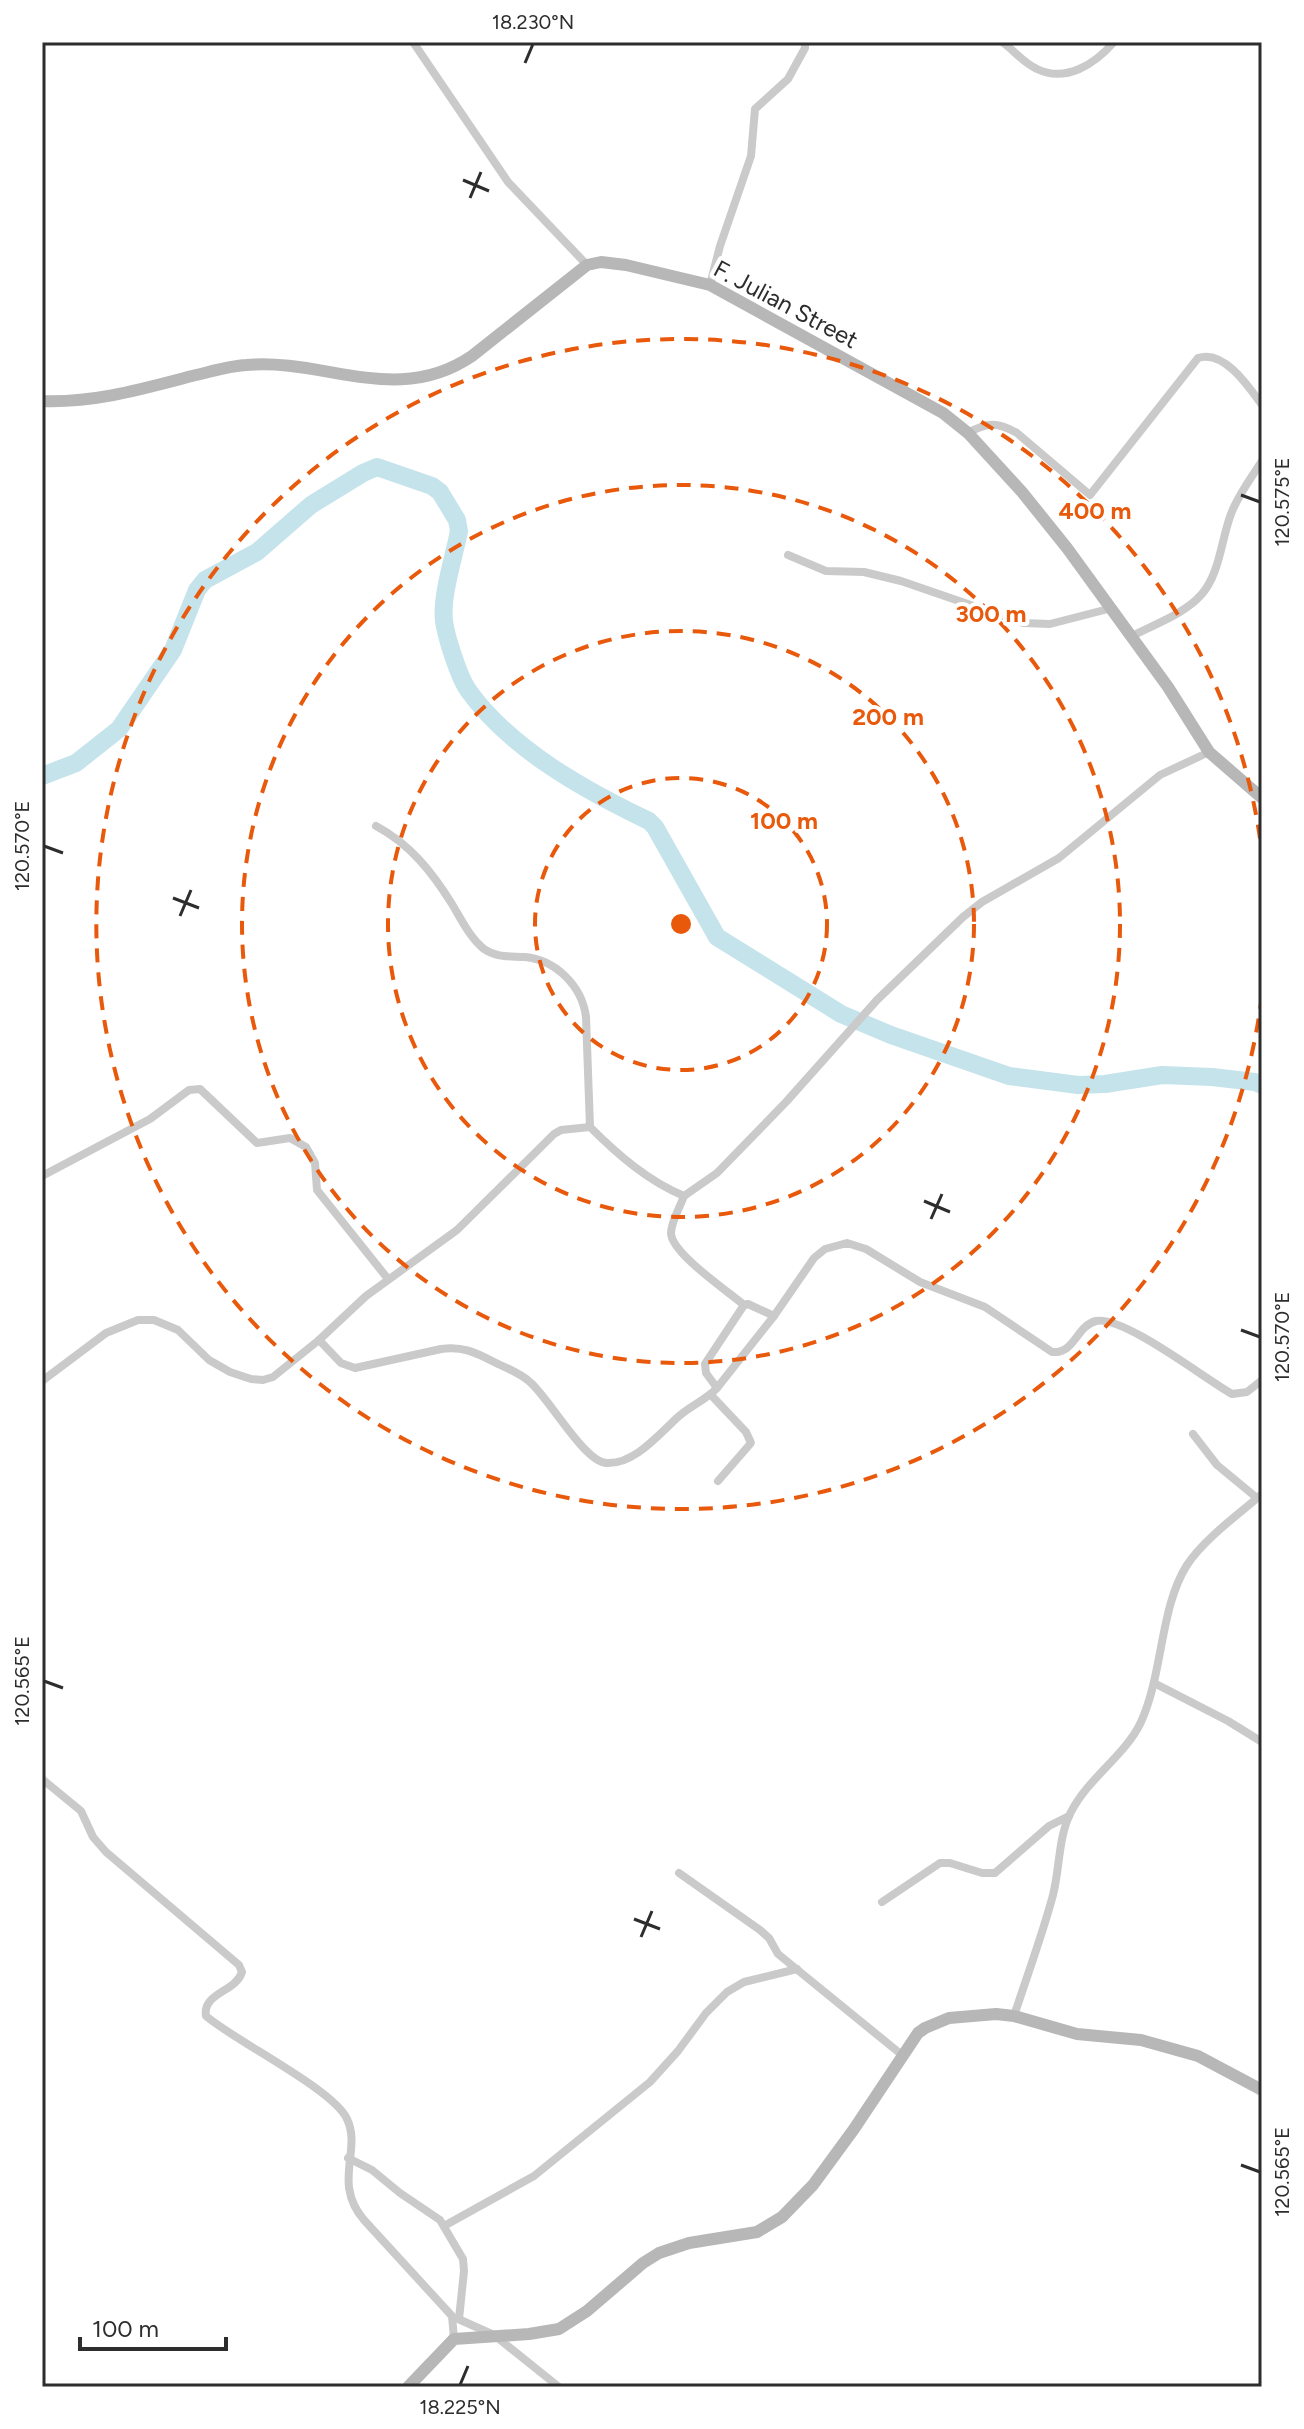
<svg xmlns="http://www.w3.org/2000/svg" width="1304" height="2429" viewBox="0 0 1304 2429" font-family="Figtree,sans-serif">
<rect width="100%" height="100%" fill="#fff"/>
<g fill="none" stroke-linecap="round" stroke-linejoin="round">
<path stroke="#c5e3eb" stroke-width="18" d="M 42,776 L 76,763 L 119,729 L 173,650 L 197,590 L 205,580 L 257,552 L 311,505 L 363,473 L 377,467 L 432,486 L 440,492 L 457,520 L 459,531 C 454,557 441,596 444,621 C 446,637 459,677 468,690 C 510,749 586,791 649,821 L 655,827 L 717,937 L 841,1014 L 891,1035 L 1009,1076 L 1078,1085 L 1105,1084 L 1162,1075 L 1212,1077 L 1255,1082 L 1262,1085"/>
<g stroke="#cacaca" stroke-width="8">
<polyline points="413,42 508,182 587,265"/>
<path d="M 1002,42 C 1014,50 1023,63 1037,69 C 1066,83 1095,64 1114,42"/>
<polyline points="710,285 720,246 751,156 755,109 788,79 805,48 805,42"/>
<path d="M 968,433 C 987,422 998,422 1017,433 L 1090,495 L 1198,358 C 1224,349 1249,387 1262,405"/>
<polyline points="788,555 826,571 864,572 901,581 1023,623 1050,624 1112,608"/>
<path d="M 1132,636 C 1155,624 1184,614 1201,595 C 1220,574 1221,540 1231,514 C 1238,495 1251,478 1262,461"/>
<path d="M 376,826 C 410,844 432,872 452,904 C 461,919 470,938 484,949 C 497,958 510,956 525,957 C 556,960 582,986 586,1017 L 590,1127"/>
<polyline points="42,1176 150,1119 189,1090 200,1089 257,1143 290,1138 306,1147 315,1163 317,1190 388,1279"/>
<polyline points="744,1305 748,1304 774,1316"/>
<path d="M 319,1340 L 341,1363 L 355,1368 L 441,1349 C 462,1346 475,1352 494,1362 C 506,1368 521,1373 531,1383 C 550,1400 584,1461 606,1463 C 634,1465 659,1434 678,1417 C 690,1406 706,1400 717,1388 L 706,1373 L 705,1364 L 744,1305 C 729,1292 671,1253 671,1233 C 671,1222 680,1207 684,1196"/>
<path d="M 42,1381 L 106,1333 L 138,1320 L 154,1320 L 178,1330 L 209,1360 L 230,1372 L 251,1379 L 263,1380 L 273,1377 L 319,1340 L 366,1296 L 457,1230 L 554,1134 L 561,1130 L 590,1127 C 618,1155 648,1181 684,1196 L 717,1173 L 786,1102 L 877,1000 L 963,917 L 982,902 L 1059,858 L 1160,775 L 1209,752"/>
<path d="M 717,1388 L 774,1316 L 814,1258 L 825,1249 L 847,1243 L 866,1249 L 920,1282 L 985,1307 L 1052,1352 C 1075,1354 1076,1326 1096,1321 C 1123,1315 1205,1379 1232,1394 L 1247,1392 L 1262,1380"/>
<polyline points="711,1395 746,1432 751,1443 718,1481"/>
<polyline points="1193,1434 1217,1465 1257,1498"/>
<polyline points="1154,1683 1228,1721 1262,1742"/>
<path d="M 42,1779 L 81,1811 L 93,1837 L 106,1852 L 239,1965 L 242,1972 C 236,1992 202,1993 206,2016 C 235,2041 333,2089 347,2119 C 362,2150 332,2183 364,2220 L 452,2316 L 454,2339"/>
<polyline points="679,1873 760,1930 769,1938 778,1954 902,2055"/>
<polyline points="882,1902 940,1863 950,1863 982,1873 995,1873 1049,1826 1069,1816"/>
<path d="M 1014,2016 C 1027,1976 1042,1936 1053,1895 C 1060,1868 1058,1837 1071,1812 C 1089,1777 1125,1756 1141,1722 C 1163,1674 1160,1607 1187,1565 C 1204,1539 1239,1514 1262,1494"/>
<polyline points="348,2158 372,2170 400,2193 440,2220 463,2259 464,2271 459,2319"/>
<polyline points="444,2226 534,2176 650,2082 678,2051 706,2013 727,1992 744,1982 797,1969"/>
<polyline points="456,2318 494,2335 559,2387"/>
</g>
<g stroke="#b7b7b7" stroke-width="12">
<path d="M 42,401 C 94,403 142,389 192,376 C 210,372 228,366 246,365 C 326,358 397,407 472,356 L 587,265 L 601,262 L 626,265 L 710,285 L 943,413 L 968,433 L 1022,492 L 1067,548 L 1168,687 L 1209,752 L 1262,798"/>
<polyline points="408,2387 454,2339 529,2334 559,2329 587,2311 643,2263 659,2253 689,2243 757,2232 782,2217 813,2185 854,2129 918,2033 925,2028 949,2018 996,2014 1014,2016 1077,2034 1141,2040 1198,2056 1262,2090"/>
</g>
</g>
<path fill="none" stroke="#2d2d2d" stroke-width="3" d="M 525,63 L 533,44M 463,180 L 489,191M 470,198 L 481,172M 1241,495 L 1260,502M 44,846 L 63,853M 173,898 L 199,908M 180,916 L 191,890M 924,1201 L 950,1212M 931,1219 L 942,1194M 1241,1330 L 1260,1337M 44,1681 L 63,1688M 634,1919 L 660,1929M 641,1937 L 652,1911M 1241,2165 L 1260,2172M 460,2385 L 468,2366"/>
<g fill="none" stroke="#e8590c" stroke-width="4" stroke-dasharray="14 10">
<circle cx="681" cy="924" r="146"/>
<circle cx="681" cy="924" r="293"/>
<circle cx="681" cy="924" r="439"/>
<path d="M1262 995A585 585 0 1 1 1262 853"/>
</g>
<g text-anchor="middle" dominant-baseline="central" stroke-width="8" stroke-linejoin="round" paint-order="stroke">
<g font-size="24" fill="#2d2d2d" stroke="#fff">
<text transform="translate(786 304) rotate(28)">F. Julian Street</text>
</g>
</g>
<circle cx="681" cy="924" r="12" fill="#e8590c" stroke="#fff" stroke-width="4"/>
<g font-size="24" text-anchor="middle" font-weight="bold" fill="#e8590c" stroke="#fff" stroke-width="8" stroke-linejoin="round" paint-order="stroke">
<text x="1095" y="519">400 m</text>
<text x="991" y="622">300 m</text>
<text x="888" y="725">200 m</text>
<text x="784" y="829">100 m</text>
</g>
<rect width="1304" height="2429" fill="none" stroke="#ffffff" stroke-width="88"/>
<path d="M80 2337v12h146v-12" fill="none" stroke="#2d2d2d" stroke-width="4"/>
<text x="92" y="2337" font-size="24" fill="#2d2d2d" stroke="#ffffff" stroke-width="6" paint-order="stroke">100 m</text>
<rect x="44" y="44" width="1216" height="2341" fill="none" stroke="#2d2d2d" stroke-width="3"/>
<g font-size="20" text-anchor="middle" fill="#2d2d2d">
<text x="533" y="29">18.230°N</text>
<text transform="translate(1282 502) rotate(-90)" y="7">120.575°E</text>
<text transform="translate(22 846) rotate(-90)" y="7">120.570°E</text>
<text transform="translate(1282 1337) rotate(-90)" y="7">120.570°E</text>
<text transform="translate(22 1681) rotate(-90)" y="7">120.565°E</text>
<text transform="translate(1282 2172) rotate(-90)" y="7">120.565°E</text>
<text x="460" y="2414">18.225°N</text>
</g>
</svg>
